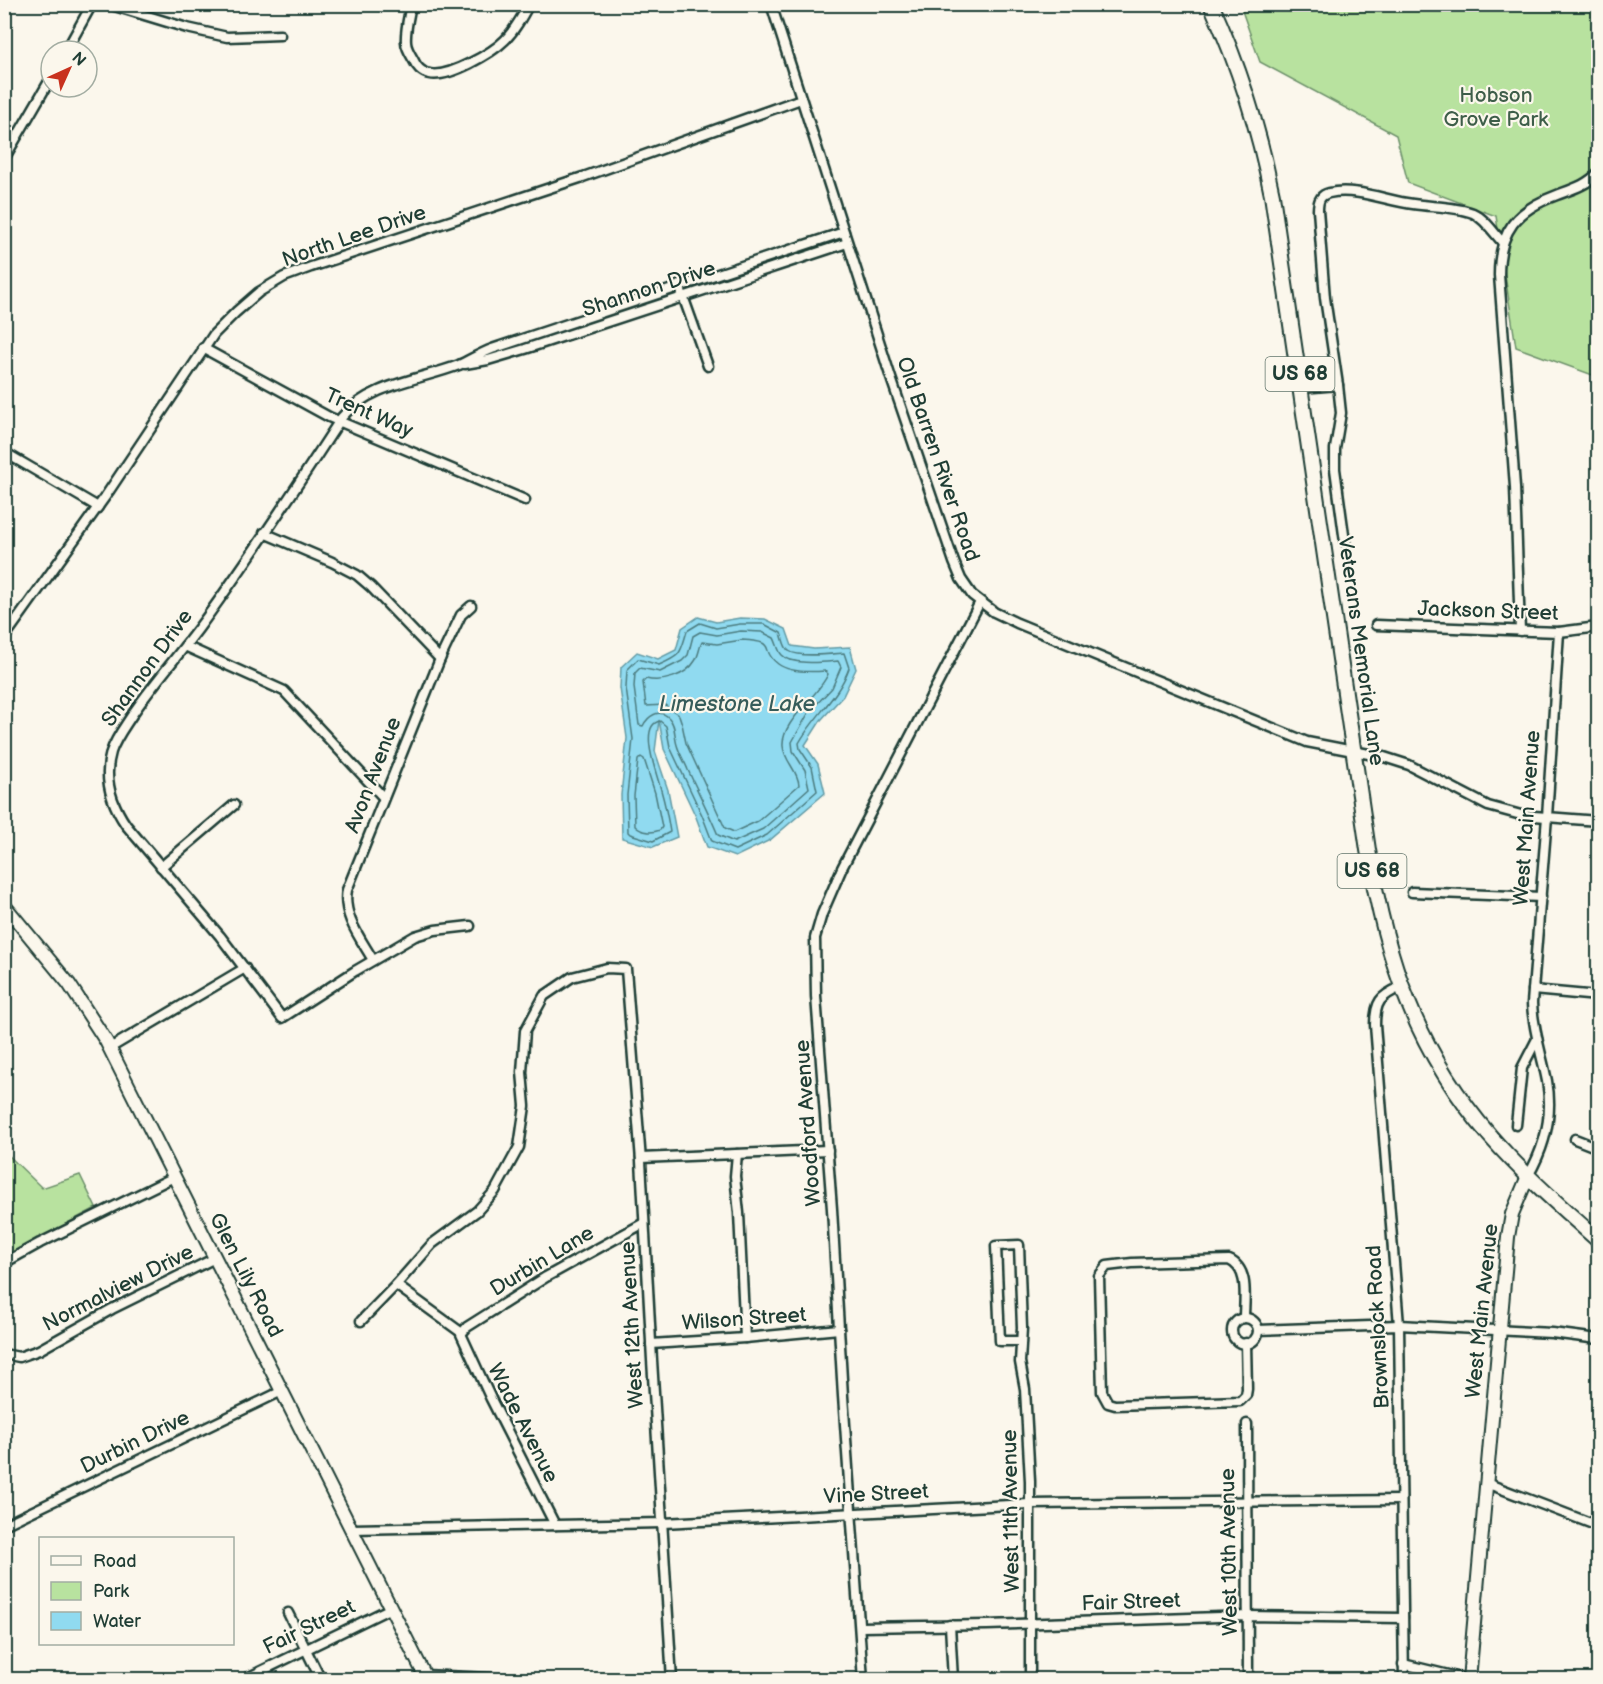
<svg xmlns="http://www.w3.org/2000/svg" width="1603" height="1684" viewBox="0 0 1603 1684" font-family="'Balsamiq Sans',sans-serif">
<rect width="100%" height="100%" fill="#fbf7ec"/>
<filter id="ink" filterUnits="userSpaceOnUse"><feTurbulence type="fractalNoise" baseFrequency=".0167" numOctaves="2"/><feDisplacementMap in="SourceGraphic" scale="12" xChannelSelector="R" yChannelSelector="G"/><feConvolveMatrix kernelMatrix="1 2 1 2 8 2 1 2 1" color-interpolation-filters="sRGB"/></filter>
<g filter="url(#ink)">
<g fill="#b8e29f" stroke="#6c906a" stroke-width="1.5">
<polygon points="1240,5 1598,5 1598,377 1516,347 1496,216 1408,183 1396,135 1260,62"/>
<polygon points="4,1151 42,1188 80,1175 96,1208 5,1256"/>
</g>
<polygon fill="#90daf0" stroke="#639ba5" stroke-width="1.5" points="698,617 716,622 740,618 765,619 786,629 792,646 814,649 850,647 856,669 843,696 821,720 805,745 818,764 825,793 770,840 735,857 707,847 696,817 664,749 659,720 655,751 668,790 677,837 653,847 622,838 621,795 627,738 620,688 621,667 637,652 658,659 676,650 682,628"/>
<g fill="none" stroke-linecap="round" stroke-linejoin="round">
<g stroke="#4c7c7f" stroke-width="1.5">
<path d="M 700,623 L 716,628 L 740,624 L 764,624 L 781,633 C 783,638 784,648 789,651 C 799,658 831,654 844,653 L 849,668 C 839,697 814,716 799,743 L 800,749 L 812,767 L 817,791 L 767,835 L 735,850 L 712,841 L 702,815 L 670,747 L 666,726 L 660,721 C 637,725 658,777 661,790 C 665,804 668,819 670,832 L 653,841 L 630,834 L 628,832 L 627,795 L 633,739 L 626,688 L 627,670 L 638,659 L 659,665 C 682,655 680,654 687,631 Z"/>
<path d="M 741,631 L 762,632 L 774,638 C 777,643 778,651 782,655 C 792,666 824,662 838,661 L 841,667 L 832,688 L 809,712 L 792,742 L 793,751 L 805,770 L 809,788 L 763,829 L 734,842 L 718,835 C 709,813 698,792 688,770 C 685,762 679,753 677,745 C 674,736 676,725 669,718 C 659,708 648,716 643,726 L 639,725 L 634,687 L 635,673 L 640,668 L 660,672 L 682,661 L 688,655 L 693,636 L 700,632 L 717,635 Z"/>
<path d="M 742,640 C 780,642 758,649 778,664 C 790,673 812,672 825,671 L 828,674 C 819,696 781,721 783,746 C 784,761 798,770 799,785 L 758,821 L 734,832 L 725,828 L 686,743 L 682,724 L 679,715 L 665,705 L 646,706 L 643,682 L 646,679 C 662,683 686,676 695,661 C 699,655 699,648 702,642 L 717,644 Z"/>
<path d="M 641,757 L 644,759 L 655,793 L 662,827 L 660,830 C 652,833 642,833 635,826 L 634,796 L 638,760 Z"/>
</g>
<g stroke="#1f3d34" stroke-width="13">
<g id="street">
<polyline points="108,4 187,28 227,37 280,35"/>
<path d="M 411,4 C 409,16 405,30 406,42 C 406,47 410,54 413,59 C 416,66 422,73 430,74 C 449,78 492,53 505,40 C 515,30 522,17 529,4"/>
<polyline points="771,4 891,378 954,562 961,579 972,595 994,612 1017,623 1307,742 1384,757 1409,765 1488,806 1521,815 1598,821"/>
<polyline points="66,51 92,4"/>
<polyline points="4,159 51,78"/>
<polyline points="679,285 708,366"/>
<polyline points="203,348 329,417 525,500"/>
<polyline points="465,364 488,360 525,349 847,243"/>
<polyline points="1338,385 1341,413 1335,449 1335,469 1345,542"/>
<path d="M 1302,388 L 1338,385 L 1325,298 L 1318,210 C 1318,201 1320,195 1329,193 C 1356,187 1387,201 1413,204 C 1432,207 1455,206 1473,213 C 1485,219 1494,233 1503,243"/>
<polyline points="4,452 98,507"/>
<polyline points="264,533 332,562 357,575 371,587 440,659"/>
<polyline points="1376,625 1559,632 1598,627"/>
<path d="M 1520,631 L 1515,487 L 1499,275 C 1499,231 1516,210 1557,195 C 1573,189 1587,185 1598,173"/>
<polyline points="4,638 105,497 214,334 236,312 259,292 284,277 311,267 583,177 801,99"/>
<polyline points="185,646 284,691 383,797"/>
<polyline points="161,867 234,805"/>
<polyline points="1412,892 1541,897"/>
<path d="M 470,926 L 435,930 L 415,936 L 355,971 L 282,1018 L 220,936 L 126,825 C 111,803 103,779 111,752 C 116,737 126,725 134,712 C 154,683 177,657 198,629 C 249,560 296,488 342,417 C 370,384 420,380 459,365 C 470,360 481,353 492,349 L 844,232"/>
<path d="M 373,960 C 361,939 342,916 347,890 L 440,659 L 461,615 L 471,606"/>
<path d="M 1401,987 C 1380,996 1375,1002 1375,1025 L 1399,1325 L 1404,1680"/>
<polyline points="1533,990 1598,996"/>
<polyline points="110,1048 245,968"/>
<polyline points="1516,1125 1522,1068 1537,1039"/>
<polyline points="1575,1139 1598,1148"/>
<polyline points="737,1154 735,1176 739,1213 745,1338"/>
<polyline points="641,1158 828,1150"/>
<path d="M 1528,1176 C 1545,1147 1553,1114 1547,1081 C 1542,1055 1533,1030 1532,1003 L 1547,817 L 1559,632"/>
<polyline points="4,1263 40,1243 174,1177"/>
<path d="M 1244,1318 C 1244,1299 1250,1269 1229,1260 L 1132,1263 L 1107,1266 L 1099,1276 L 1102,1392 L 1108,1403 L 1115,1405 L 1240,1401 L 1246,1395 L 1247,1389 L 1246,1343"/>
<circle cx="1245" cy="1331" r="13"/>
<polyline points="361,1321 396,1285"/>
<polyline points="1258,1330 1399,1325 1552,1333 1598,1339"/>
<polyline points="462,1333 396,1285 432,1244 477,1211 495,1191 519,1147 525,1106 522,1072 525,1031 544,996 572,977 607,968 626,969 641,1161 652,1360 672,1680"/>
<polyline points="1020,1341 1000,1341 996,1246 1019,1245 1022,1328 1020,1362 1025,1389 1030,1481 1030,1680"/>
<polyline points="651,1344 745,1338 839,1329"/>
<polyline points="4,1354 19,1357 39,1350 112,1309 215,1258"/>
<polyline points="1247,1424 1248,1680"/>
<polyline points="1486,1483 1598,1526"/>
<polyline points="4,1525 282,1391"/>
<polyline points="555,1525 491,1399 461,1334 467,1327 546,1277 644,1223"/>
<polyline points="352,1529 663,1523 1030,1504 1401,1500"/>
<polyline points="288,1613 321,1680"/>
<polyline points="950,1625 953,1680"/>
<polyline points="860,1627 987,1625 1248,1616 1403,1618"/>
<polyline points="1403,1664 1469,1680"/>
<polyline points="425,1675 535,1680"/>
<polyline points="243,1680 391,1608"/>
<polyline points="863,1680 843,1396 832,1209 816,996 815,938 822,914 842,868 980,602"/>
</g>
</g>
<g stroke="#1f3d34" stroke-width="16">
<g id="secondary">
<polyline points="4,905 69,984 106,1041 427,1680"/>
<polyline points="1469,1680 1508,1237 1512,1214 1528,1176"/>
</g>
</g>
<g stroke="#1f3d34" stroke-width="18">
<path id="primary" d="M 1211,4 C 1239,66 1259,129 1272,195 L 1368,850 C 1386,960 1416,1050 1490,1136 C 1523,1174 1561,1207 1598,1240"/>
</g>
<use href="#street" stroke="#fbf7ec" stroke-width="8"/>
<use href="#secondary" stroke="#fbf7ec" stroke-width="12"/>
<use href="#primary" stroke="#fbf7ec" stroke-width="14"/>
</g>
</g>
<g text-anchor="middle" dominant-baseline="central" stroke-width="4.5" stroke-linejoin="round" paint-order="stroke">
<g fill="#fbf7ec" stroke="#61756b" stroke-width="1.5">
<rect x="1265.5" y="357" width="69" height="34" rx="4.5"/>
<rect x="1337.5" y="854" width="69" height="34" rx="4.5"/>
</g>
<g font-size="20" font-weight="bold" fill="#1f3d34">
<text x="1300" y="374">US 68</text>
<text x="1372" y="871">US 68</text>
</g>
<g font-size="21" fill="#3e5e49" stroke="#fbf7ec">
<text x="1496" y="95">Hobson<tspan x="1496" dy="24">Grove Park</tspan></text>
</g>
<g font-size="21" fill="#1f3d34" stroke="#fbf7ec">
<text transform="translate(354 236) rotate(-19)">North Lee Drive</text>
<text transform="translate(649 289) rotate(-18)">Shannon Drive</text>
<text transform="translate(369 413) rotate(24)">Trent Way</text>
<text transform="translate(938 459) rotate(71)">Old Barren River Road</text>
<text transform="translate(1488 611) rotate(2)">Jackson Street</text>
<text transform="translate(1361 651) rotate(82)">Veterans Memorial Lane</text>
<text transform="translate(147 668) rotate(-54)">Shannon Drive</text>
<text transform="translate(373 775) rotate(-69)">Avon Avenue</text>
<text transform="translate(1527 818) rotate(-86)">West Main Avenue</text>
<text transform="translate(808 1123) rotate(-94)">Woodford Avenue</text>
<text transform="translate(542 1261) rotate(-31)">Durbin Lane</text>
<text transform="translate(246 1275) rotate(63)">Glen Lily Road</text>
<text transform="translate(118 1288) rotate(-27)">Normalview Drive</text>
<text transform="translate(1482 1311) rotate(-84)">West Main Avenue</text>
<text transform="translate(744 1319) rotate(-4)">Wilson Street</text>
<text transform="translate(632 1325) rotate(-93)">West 12th Avenue</text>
<text transform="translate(1378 1327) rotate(-93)">Brownslock Road</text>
<text transform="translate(523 1423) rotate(63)">Wade Avenue</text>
<text transform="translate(135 1442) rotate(-26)">Durbin Drive</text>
<text transform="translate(876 1494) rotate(-3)">Vine Street</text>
<text transform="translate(1011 1511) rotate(-91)">West 11th Avenue</text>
<text transform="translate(1229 1552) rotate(-91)">West 10th Avenue</text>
<text transform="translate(1131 1602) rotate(-2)">Fair Street</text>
<text transform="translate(309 1627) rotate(-26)">Fair Street</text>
</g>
<g font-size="22" font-style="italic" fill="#365c5a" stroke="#fbf7ec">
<text x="737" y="704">Limestone Lake</text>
</g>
</g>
<rect width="1603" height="1684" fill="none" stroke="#fbf7ec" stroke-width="24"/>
<rect x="12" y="12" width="1579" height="1660" fill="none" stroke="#1f3d34" stroke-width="2" filter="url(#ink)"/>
<rect x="39" y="1537" width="195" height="108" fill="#fbf7ec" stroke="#a3ada2" stroke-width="1.5"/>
<rect x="51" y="1556" width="30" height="9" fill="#fbf7ec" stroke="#a3ada2" stroke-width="1.5"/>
<text x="93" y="1567" font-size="18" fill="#1f3d34">Road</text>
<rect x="51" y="1582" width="30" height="18" fill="#b8e29f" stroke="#a3ada2" stroke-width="1.5"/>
<text x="93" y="1597" font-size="18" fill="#1f3d34">Park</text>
<rect x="51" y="1612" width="30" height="18" fill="#90daf0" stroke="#a3ada2" stroke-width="1.5"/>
<text x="93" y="1627" font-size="18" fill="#1f3d34">Water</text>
<g transform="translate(69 69) rotate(45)"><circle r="28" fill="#fbf7ec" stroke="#a3ada2" stroke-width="1.5"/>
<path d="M0-4.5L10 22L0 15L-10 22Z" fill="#c8321e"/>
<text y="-9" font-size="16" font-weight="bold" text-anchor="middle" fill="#1f3d34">N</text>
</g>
</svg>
